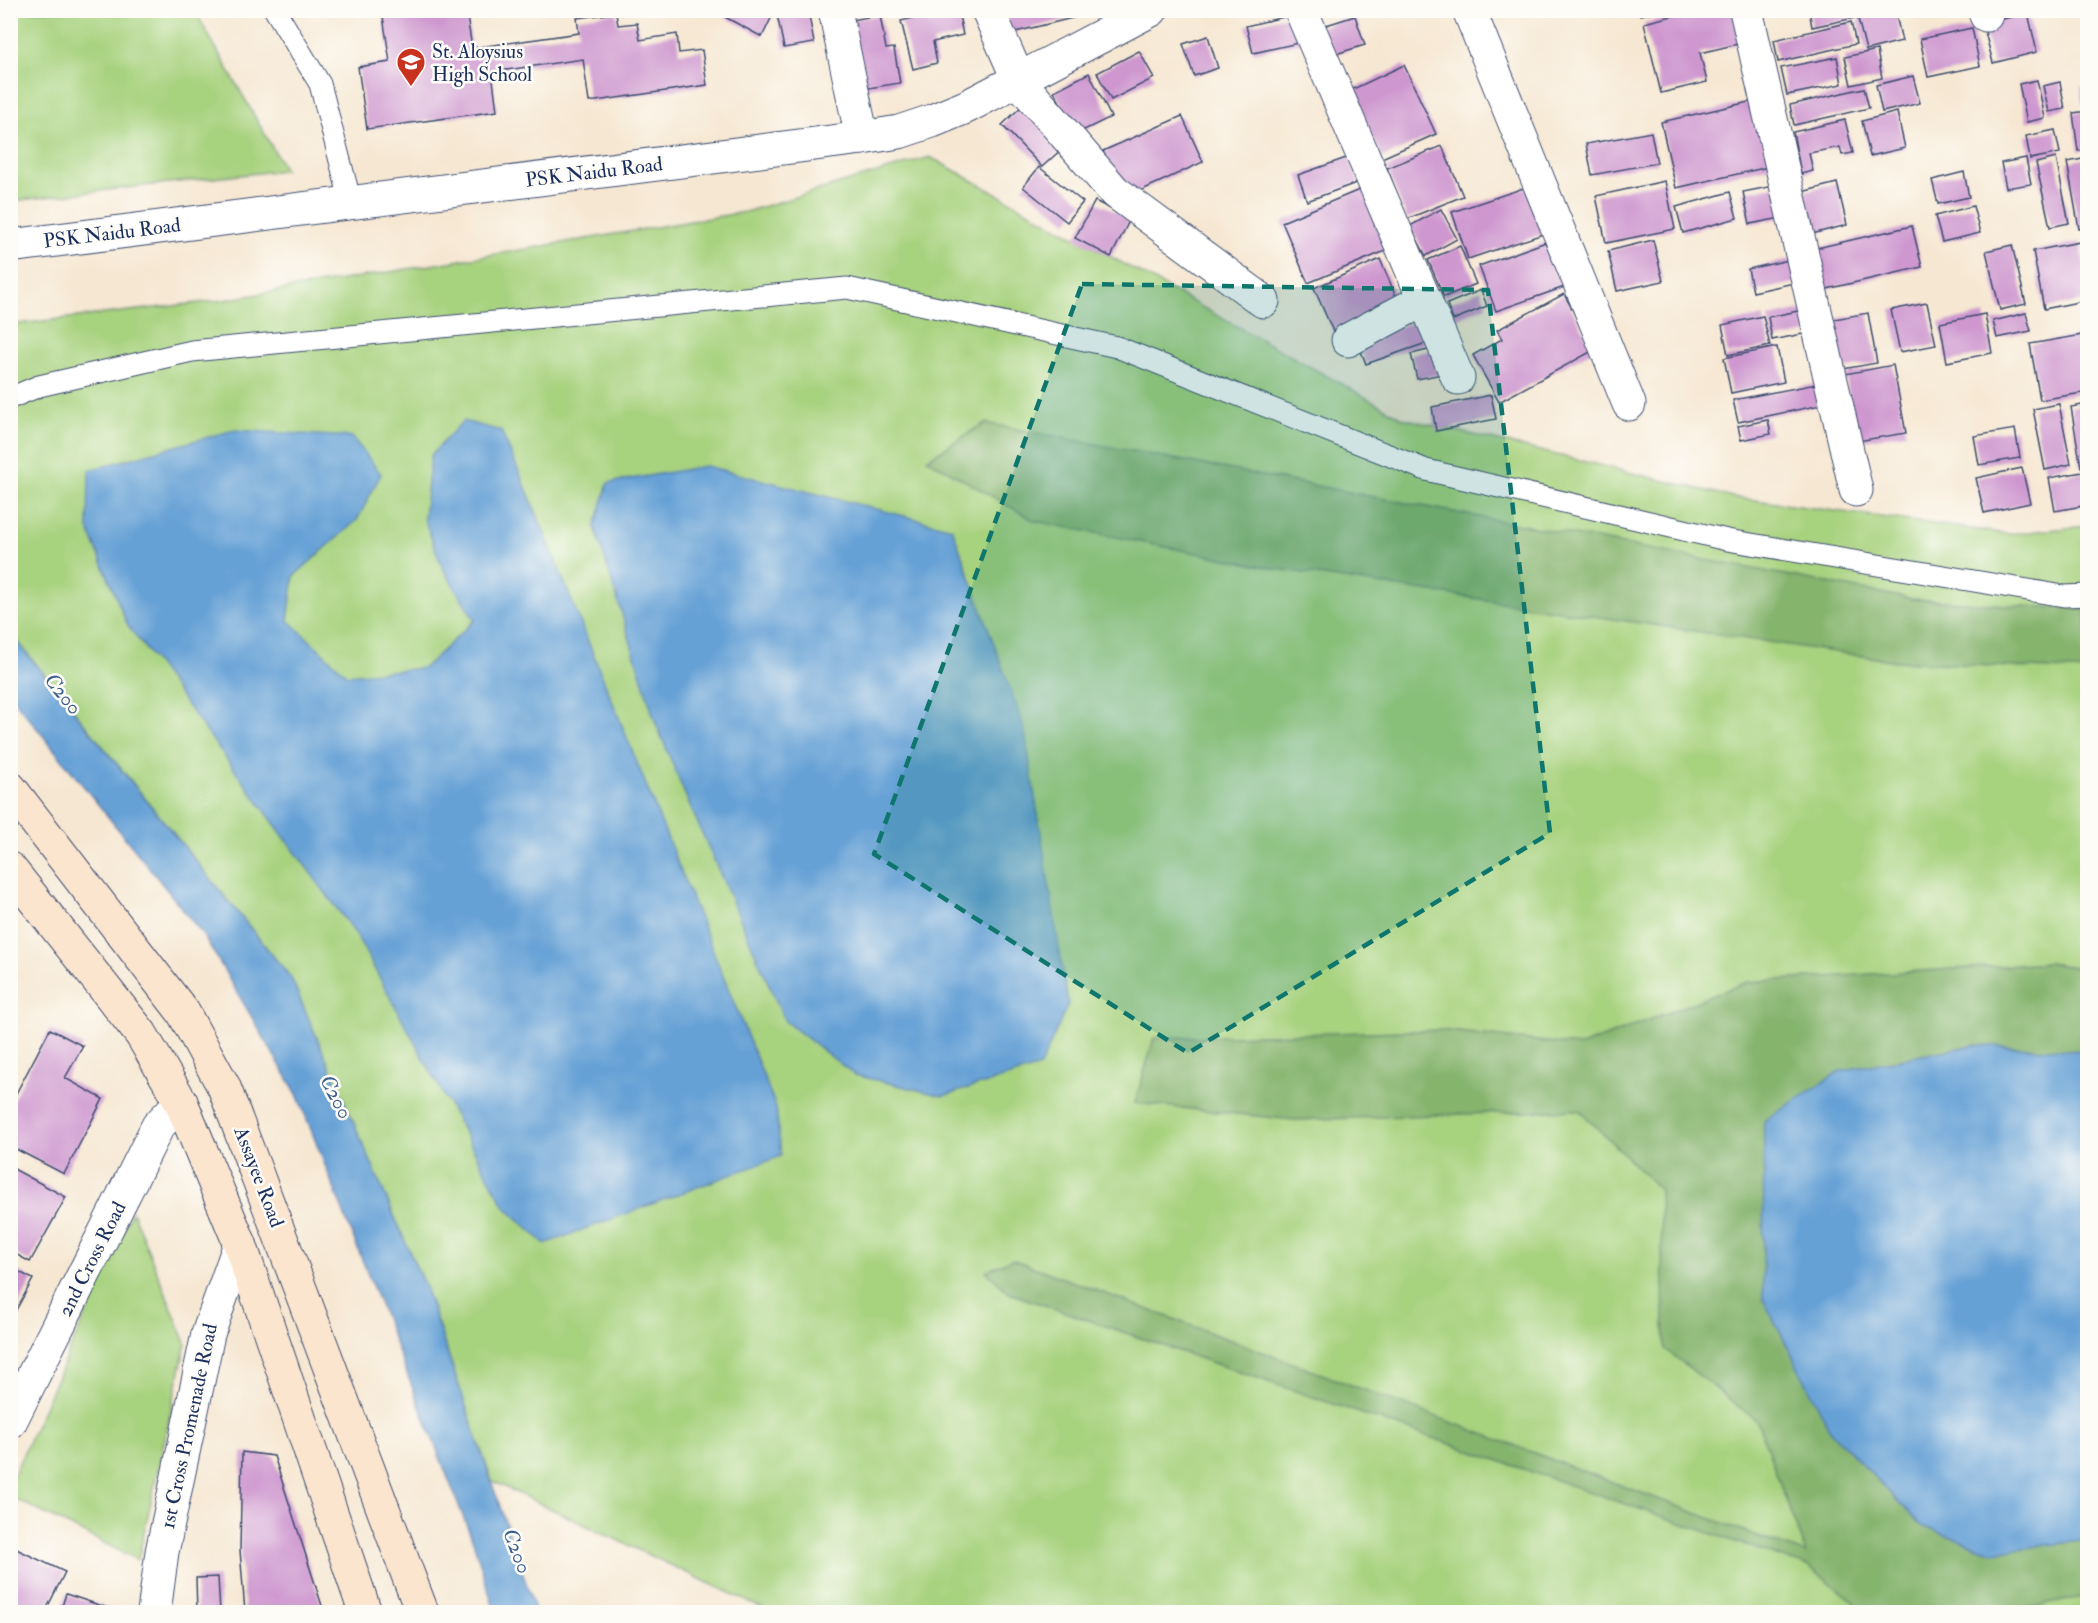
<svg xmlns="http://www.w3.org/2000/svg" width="2098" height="1623" viewBox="0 0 2098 1623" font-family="'IM FELL Double Pica',serif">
<rect width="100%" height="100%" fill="#fdfcf7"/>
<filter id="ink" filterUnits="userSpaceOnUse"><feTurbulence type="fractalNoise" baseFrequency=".0167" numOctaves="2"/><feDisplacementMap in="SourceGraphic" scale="12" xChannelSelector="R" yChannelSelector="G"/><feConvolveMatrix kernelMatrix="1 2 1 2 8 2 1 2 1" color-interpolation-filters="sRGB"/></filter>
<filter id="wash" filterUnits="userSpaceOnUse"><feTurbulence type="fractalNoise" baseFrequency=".008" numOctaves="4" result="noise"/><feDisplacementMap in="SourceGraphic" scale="24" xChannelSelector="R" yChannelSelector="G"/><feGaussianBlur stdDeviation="1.35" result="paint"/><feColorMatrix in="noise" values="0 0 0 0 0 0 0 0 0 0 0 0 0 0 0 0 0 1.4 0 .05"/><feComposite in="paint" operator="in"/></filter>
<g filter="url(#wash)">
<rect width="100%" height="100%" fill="#f6e7d2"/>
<g fill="#a7d27e" stroke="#61806e" stroke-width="1.5">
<polygon points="10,11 195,11 285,170 11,201"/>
<polygon points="930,157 1403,418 1732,497 2008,534 2087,526 2087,1612 770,1612 492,1481 425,1287 291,978 11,633 10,325 224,300 745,212"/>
<polygon points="132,1211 186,1343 138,1560 11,1497 11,1481"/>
</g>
<g fill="#85b46d" stroke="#507266" stroke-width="1.5">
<polygon points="985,423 1912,599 2087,610 2087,671 1896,661 1277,569 1035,521 927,459"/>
<polygon points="2049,963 2087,969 2087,1596 2012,1612 1867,1612 1809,1567 1009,1293 986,1271 1012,1259 1806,1554 1757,1421 1665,1349 1660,1190 1579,1110 1294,1120 1135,1103 1154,1038 1441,1030 1581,1046 1747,982"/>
</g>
<g fill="#66a1d6" stroke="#40689a" stroke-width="1.5">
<polygon points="463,421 501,431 527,490 776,1107 781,1156 545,1244 505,1207 355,933 127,624 88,528 89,470 234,430 352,437 381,474 357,520 294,576 288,620 347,675 424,668 475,620 442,567 424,518 431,455"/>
<polygon points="706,466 952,528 1024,727 1068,1004 1040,1067 943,1096 855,1075 785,1021 684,792 655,721 595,527 608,483"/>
<polygon points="10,633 291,978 425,1287 536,1612 495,1612 474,1544 297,1094 204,936 11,696"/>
<polygon points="1974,1045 2087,1051 2087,1540 1993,1552 1922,1526 1832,1433 1763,1299 1764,1121 1840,1071"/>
</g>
<g id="blocks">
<g fill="#ce97cf">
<polygon points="382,10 466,10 472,48 579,33 577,18 616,13 618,25 637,23 640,40 677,34 679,53 702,50 707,85 589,102 583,59 492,72 497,111 367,129 358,67 390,62"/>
<polygon points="712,10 775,10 762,37"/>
<polygon points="776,10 808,10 814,43 784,48"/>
<polygon points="944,10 958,10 963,35 933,42 937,63 913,69 901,21"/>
<polygon points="1006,10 1088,10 1089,14 1011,33"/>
<polygon points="1640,10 1657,10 1657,11 1641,15"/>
<polygon points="1696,10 1734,10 1742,43 1700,53 1707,82 1661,93 1644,23"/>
<polygon points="1809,10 1883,10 1883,12 1812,27"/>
<polygon points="1895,11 1902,41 1866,50 1858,19"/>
<polygon points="2028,13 2037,52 1993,63 1983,24"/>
<polygon points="1296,14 1303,42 1253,53 1246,26"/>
<polygon points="880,15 886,49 894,48 900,83 863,89 851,20"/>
<polygon points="1355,16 1365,45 1329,56 1320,27"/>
<polygon points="1851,22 1856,44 1778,62 1774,40"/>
<polygon points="1972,28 1980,66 1928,77 1920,39"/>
<polygon points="1208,36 1218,68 1194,76 1183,44"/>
<polygon points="1877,50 1882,78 1851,85 1845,57"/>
<polygon points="1139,51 1154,78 1111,100 1097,73"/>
<polygon points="1837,57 1842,84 1787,95 1781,68"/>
<polygon points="1404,65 1436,134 1382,158 1351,90"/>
<polygon points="1089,73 1111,117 1076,134 1054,91"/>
<polygon points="1913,76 1920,103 1882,112 1876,85"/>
<polygon points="2037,80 2045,118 2027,122 2019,84"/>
<polygon points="2060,82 2065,109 2049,112 2043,86"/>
<polygon points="2088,86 2088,104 2082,104 2081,87"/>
<polygon points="1864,88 1869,108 1794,125 1790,105"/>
<polygon points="1762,99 1777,165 1676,188 1661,122"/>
<polygon points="1024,104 1065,146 1042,167 1002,125"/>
<polygon points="2088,111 2088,150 2078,151 2073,113"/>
<polygon points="1897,112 1905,148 1870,156 1862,121"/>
<polygon points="1182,116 1203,162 1125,198 1103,151"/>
<polygon points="1845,120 1853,153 1842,155 1840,147 1809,153 1813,171 1801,174 1793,132"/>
<polygon points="2055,130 2060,153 2030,159 2026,136"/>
<polygon points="1651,132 1657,163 1592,175 1586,144"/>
<polygon points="1442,146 1463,196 1407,219 1387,168"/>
<polygon points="1349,157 1359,182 1307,201 1298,175"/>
<polygon points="2026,158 2031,184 2006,188 2001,163"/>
<polygon points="2056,158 2069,223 2050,227 2036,163"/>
<polygon points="2088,158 2088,227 2079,229 2067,162"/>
<polygon points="1039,167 1083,202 1067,222 1023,187"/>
<polygon points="1964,172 1969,197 1938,204 1932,180"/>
<polygon points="1665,181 1675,229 1606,243 1596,196"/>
<polygon points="1837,183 1847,225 1808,235 1798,193"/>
<polygon points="1536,184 1552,231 1468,259 1452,212"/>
<polygon points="1779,185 1786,217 1750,224 1743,192"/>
<polygon points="1364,188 1390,249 1308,283 1282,222"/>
<polygon points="1730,192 1737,218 1683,233 1676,207"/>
<polygon points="1095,201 1130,219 1111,257 1075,238"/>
<polygon points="1973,206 1980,233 1942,242 1935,216"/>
<polygon points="1441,209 1457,239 1426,256 1410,226"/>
<polygon points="1912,226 1922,267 1818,291 1808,250"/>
<polygon points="1557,238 1573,284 1496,311 1479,266"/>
<polygon points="1653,240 1663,281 1617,291 1608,251"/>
<polygon points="2080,242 2088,282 2088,300 2044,309 2033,251"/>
<polygon points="2012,245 2026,304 2000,310 1986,251"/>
<polygon points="1460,246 1476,284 1444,297 1428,260"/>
<polygon points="1798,258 1803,281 1753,292 1748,269"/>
<polygon points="1380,259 1401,308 1335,336 1314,288"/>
<polygon points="1481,290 1487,306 1453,320 1447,304"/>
<polygon points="1564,294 1594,350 1499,402 1473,355 1502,339 1497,330"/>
<polygon points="1927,303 1936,345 1900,352 1891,310"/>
<polygon points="1803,310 1808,333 1772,340 1768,317"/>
<polygon points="1868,313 1877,363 1843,369 1834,319"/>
<polygon points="2026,313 2031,331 1997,338 1993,321"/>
<polygon points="1985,314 1992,353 1947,362 1940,323"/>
<polygon points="1763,316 1770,346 1728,355 1722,325"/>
<polygon points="1421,319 1429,342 1366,364 1357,341"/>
<polygon points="2088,334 2088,392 2040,400 2030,344"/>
<polygon points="1777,347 1784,382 1731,393 1724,358"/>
<polygon points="1437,348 1443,374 1417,379 1411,354"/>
<polygon points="1893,365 1906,433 1858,441 1845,374"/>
<polygon points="1816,384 1821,405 1738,422 1733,400"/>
<polygon points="1491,395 1496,419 1436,431 1432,407"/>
<polygon points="2059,404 2071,464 2045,470 2033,409"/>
<polygon points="2088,404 2088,466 2081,467 2071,407"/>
<polygon points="1768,420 1771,434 1741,440 1738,426"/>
<polygon points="2015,429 2020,458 1979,465 1974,436"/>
<polygon points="2022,468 2030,503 1984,513 1976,478"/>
<polygon points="2088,471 2088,505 2055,511 2049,478"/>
<polygon points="50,1029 83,1046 65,1078 103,1099 64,1174 10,1146 10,1105"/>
<polygon points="10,1167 66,1197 30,1262 10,1251"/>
<polygon points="10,1267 33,1279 10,1321"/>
<polygon points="242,1452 274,1456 324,1612 245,1612 240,1550"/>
<polygon points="10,1546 65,1572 45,1612 10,1612"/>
<polygon points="218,1577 220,1612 197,1612 196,1578"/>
<polygon points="66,1594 120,1612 60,1612"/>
</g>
</g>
</g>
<g filter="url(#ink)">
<use href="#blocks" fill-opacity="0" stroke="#3c4b6f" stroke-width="1.5"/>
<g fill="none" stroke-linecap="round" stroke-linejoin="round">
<g stroke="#3c4b6f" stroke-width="23">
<g id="service">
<polyline points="275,10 320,84 351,203"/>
<polyline points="10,398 39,386 192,351 847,288 1117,347 1426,470 1727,540 2064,596 2088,595"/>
</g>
</g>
<g stroke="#3c4b6f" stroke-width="35">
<g id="minor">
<polyline points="835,10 862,138"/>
<polyline points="988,10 1019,81 1114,191 1263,301"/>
<polyline points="1301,10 1458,378"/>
<polyline points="1469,10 1629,404"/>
<polyline points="1746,10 1856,490"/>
<polyline points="1985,10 1986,15"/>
<polyline points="1348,340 1425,299"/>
<polyline points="10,1422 158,1126 181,1102"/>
<polyline points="154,1612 162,1552 208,1334 240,1244"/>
</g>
</g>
<g stroke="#3c4b6f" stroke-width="35">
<polyline id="tertiary" points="10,246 862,138 899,132 932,121 966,107 1151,10"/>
</g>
<g stroke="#3c4b6f" stroke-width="35">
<g id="secondary">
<polyline points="10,788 183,1012 224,1087 422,1612"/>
<polyline points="10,869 141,1034 181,1102 240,1244 365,1612"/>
</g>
</g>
<use href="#service" stroke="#fff" stroke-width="21"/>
<use href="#minor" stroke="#fff" stroke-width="33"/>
<use href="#tertiary" stroke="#fff" stroke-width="33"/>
<use href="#secondary" stroke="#fce5cf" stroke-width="33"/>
</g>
</g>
<path fill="#0f766e" fill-opacity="0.2" stroke="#0f766e" stroke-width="4.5" stroke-dasharray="12 8" stroke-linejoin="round" d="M 1082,284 L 1488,290 L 1550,833 L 1188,1053 L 874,854 Z"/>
<defs>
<g id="school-pin" transform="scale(1.5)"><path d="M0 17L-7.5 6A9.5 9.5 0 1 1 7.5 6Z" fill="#c8321e" stroke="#fdfcf7"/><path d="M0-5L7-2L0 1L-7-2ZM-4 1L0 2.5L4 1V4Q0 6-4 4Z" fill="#fff"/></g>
</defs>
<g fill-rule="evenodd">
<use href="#school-pin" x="411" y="62"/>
</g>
<g text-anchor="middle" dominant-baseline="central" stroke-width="5" stroke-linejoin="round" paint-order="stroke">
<g font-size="20" fill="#1b2f5e" stroke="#fdfcf7" text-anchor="start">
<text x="432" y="51">St. Aloysius<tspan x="432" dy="23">High School</tspan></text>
</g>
<g font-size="20" fill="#1b2f5e" stroke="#fdfcf7">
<text transform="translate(594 172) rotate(-7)">PSK Naidu Road</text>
<text transform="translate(112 233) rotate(-7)">PSK Naidu Road</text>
<text transform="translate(259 1177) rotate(69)">Assayee Road</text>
<text transform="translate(92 1259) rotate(-63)">2nd Cross Road</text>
<text transform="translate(189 1426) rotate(-78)">1st Cross Promenade Road</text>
</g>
<g font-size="21" font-style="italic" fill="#395d8e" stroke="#fdfcf7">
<text transform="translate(63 694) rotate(51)">C200</text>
<text transform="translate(336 1097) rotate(62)">C200</text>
<text transform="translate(517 1551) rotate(69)">C200</text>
</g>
</g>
<rect width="2098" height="1623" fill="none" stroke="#fdfcf7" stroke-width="36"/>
</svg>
